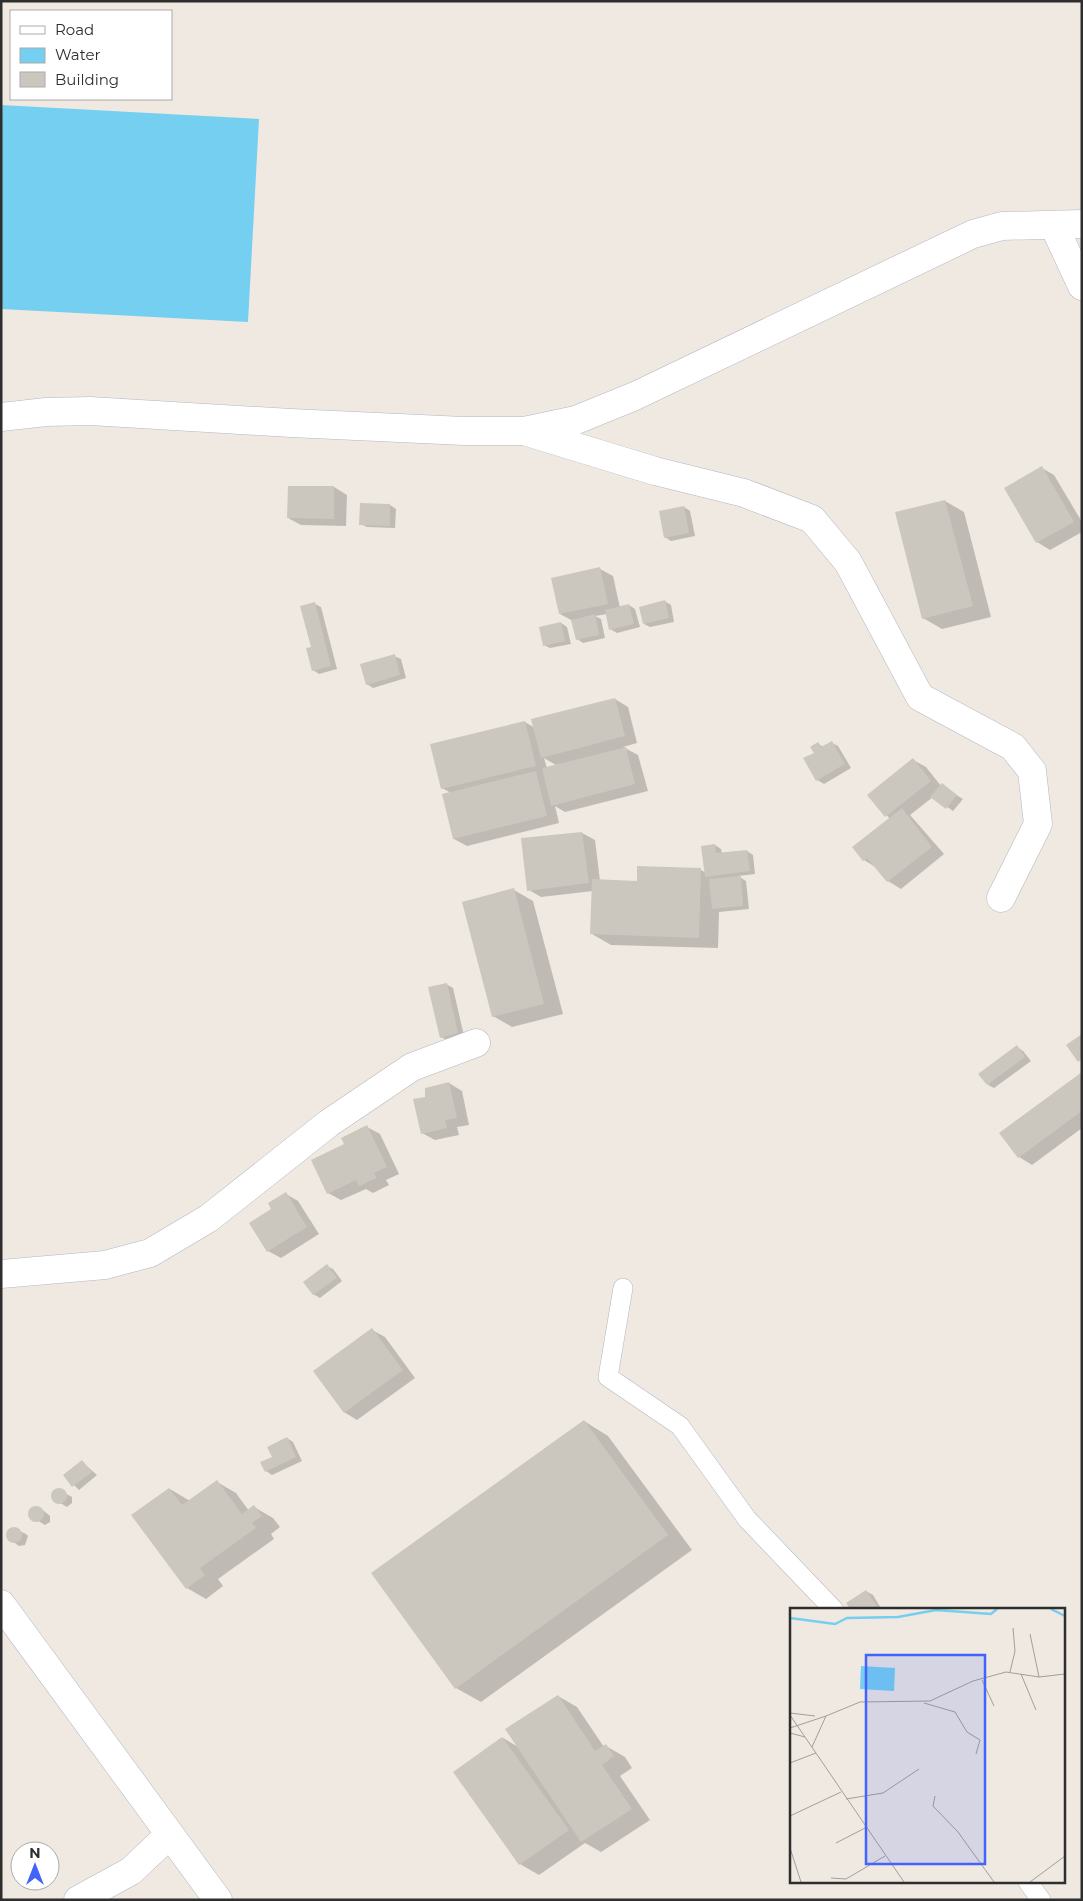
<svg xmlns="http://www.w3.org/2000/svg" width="1083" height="1901" viewBox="0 0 1083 1901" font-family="Montserrat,sans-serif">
<rect width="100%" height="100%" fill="#efe9e1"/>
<polygon fill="#75cff0" points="1,105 259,119 248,322 1,309"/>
<g fill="#0003" fill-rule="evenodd">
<polygon points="1042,468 1054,475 1082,522 1082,532 1050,550 1037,542 1006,488"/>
<polygon points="334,487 347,495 346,526 301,525 288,518"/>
<polygon points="945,501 964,512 991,617 942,629 923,618"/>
<polygon points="390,505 396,509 395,528 367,527 361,524"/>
<polygon points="684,507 690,511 695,536 671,541 665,537"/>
<polygon points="600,569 613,576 620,608 629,605 635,609 640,627 617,633 610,629 607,614 595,616 601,619 605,638 583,643 577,639 573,621 560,614"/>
<polygon points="664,601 671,605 674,622 650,627 644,624"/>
<polygon points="315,604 321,607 337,669 319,674 313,670"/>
<polygon points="561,623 567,627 571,644 550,648 544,645"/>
<polygon points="394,656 401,659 406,678 373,688 367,684"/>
<path d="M 615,699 L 628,707 L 637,743 L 623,747 L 638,755 L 648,791 L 565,812 L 555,806 L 559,823 L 467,846 L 454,839 L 451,793 L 442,788 L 525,722 L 535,728 ZM 544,758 L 554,764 L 556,765 L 547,768 Z"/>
<polygon points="832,743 838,746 851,768 824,784 817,780 805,759 816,753 818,744 824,747"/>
<polygon points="913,760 926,767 941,786 963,799 953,811 933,797 910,815 944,854 901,889 888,881 877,868 864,860 890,819 869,795"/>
<polygon points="582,833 595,840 600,881 639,882 701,870 706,873 715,845 721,849 722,854 747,851 753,855 755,874 738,876 746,881 749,909 719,912 718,948 611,945 592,934 593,891 541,897 529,890"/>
<polygon points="514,890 533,901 563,1014 512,1027 493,1016"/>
<polygon points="446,984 453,988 464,1036 447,1040 441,1037"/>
<polygon points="1017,1047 1023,1051 1031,1061 994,1088 988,1085"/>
<polygon points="1082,1074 1082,1128 1032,1165 1019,1157 1001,1134"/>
<polygon points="449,1083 462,1091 469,1125 457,1127 459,1135 435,1140 422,1133 427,1098"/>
<polygon points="367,1127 380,1134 399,1174 386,1180 389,1185 373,1193 366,1189 341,1200 328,1193 346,1145"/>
<polygon points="286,1194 298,1201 319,1234 281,1258 268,1251"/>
<polygon points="327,1266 333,1269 342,1281 320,1298 313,1294"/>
<polygon points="372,1330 385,1337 415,1378 357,1420 344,1412"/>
<polygon points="584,1421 608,1436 692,1550 481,1702 456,1688 372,1573"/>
<polygon points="287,1438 293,1442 302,1461 272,1475 266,1471"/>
<polygon points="82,1462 97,1475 79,1490 65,1476"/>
<polygon points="217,1482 236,1493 249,1511 254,1507 273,1518 280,1527 271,1534 274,1539 218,1579 223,1586 206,1599 187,1588 170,1489 190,1501"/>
<polygon points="57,1489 72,1497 72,1503 67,1507 52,1498 52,1492"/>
<polygon points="39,1507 50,1516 50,1522 45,1525 30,1516 33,1508"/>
<polygon points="13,1528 26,1534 28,1536 25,1545 19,1546 8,1538 8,1532"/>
<polygon points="866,1591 873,1595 882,1610 852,1610"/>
<polygon points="558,1696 577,1707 604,1747 606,1746 625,1757 632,1768 620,1776 650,1820 601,1852 585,1843 539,1875 520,1864 503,1738 520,1748"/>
</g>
<g fill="#cbc7bf">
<polygon points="1042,466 1074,522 1036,543 1004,488"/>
<polygon points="288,486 334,486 334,519 287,518"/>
<polygon points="945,500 973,606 922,619 895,512"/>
<polygon points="360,503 390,504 390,526 359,525"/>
<polygon points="684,506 689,533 664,538 659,511"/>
<polygon points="600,567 608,604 559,614 551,578"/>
<polygon points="665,600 669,618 643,624 639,607"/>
<polygon points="315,602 331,666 312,671 306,648 311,647 300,606"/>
<polygon points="629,604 634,624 609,630 605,610"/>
<polygon points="595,614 599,635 576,640 571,620"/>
<polygon points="561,622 565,641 543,646 539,627"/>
<polygon points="395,654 400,675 366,685 360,664"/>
<polygon points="615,698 625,736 541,758 531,719"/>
<polygon points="525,721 536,766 441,789 430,744"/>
<polygon points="832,741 845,764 816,781 803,758 814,753 810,747 818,742 821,747"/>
<polygon points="626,747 635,784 551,806 542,768"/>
<polygon points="913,758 931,781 885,817 867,795"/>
<polygon points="536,771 547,816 453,839 442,794"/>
<polygon points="942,783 957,795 946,809 930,797"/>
<polygon points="902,808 932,847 887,882 867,858 863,861 852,847"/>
<polygon points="582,832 589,883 527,891 521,838"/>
<polygon points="715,844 716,853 747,850 750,871 705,877 701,846"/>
<polygon points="637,866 701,868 699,938 590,934 592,879 637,881"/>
<polygon points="741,876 743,906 712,909 709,879"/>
<polygon points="514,888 544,1004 492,1017 462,902"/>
<polygon points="447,983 458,1033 440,1038 428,987"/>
<polygon points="1082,1034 1082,1059 1078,1062 1066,1045"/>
<polygon points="1017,1045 1025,1057 987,1085 978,1074"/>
<polygon points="1082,1072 1082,1111 1018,1158 999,1133"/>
<polygon points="449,1082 457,1118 445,1120 447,1128 421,1134 413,1099 425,1097 425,1088"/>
<polygon points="367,1125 387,1167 374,1173 377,1178 359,1186 356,1180 327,1194 311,1160 344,1144 341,1138"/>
<polygon points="286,1192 307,1227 267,1252 249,1223 271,1209 268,1203"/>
<polygon points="327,1264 337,1278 313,1295 303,1282"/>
<polygon points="372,1328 403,1370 344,1413 313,1371"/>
<polygon points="584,1420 668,1535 455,1689 371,1573"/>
<polygon points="287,1437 296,1457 265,1472 260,1462 272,1457 267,1447"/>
<polygon points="82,1460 92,1472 72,1487 63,1475"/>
<polygon points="217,1480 242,1514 254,1505 262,1516 252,1523 256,1528 200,1568 205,1575 186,1589 131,1515 169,1488 182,1505"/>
<circle cx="59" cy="1496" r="8"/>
<circle cx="36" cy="1514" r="8"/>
<circle cx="14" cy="1535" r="8"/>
<polygon points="866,1590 877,1606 872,1610 851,1610 846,1603"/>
<polygon points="558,1695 595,1751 606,1744 614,1756 602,1765 632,1809 581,1842 505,1729"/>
<polygon points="502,1737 569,1830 519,1865 453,1772"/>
</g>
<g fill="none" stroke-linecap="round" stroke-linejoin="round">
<g stroke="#b4b7c1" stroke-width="20">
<g id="lane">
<polyline points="623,1288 608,1377 680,1426 747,1519 834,1610"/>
<polyline points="1028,1882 1041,1900"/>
</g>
</g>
<g stroke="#b4b7c1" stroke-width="29">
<g id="street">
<polyline points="1054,226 1082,286"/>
<polyline points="1,417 46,412 90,411 291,423 464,431 524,431 576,420 635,396 973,234 1002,226 1082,224"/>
<polyline points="527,432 655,471 744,493 812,519 848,562 920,697 1013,747 1032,771 1038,824 1001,898"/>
<polyline points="1,1274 105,1265 150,1253 209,1218 329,1123 412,1067 476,1043"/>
<polyline points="1,1604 218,1900"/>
<polyline points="78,1900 131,1871 169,1835"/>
</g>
</g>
<use href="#lane" stroke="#fff" stroke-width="19"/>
<use href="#street" stroke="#fff" stroke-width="28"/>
</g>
<g transform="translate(790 1608)">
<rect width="275" height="275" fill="#efe9e1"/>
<path d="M 71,58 L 105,60 L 104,83 L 70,81 Z" fill="#75cff0"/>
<path fill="none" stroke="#75cff0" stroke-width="2.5" d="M 261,1 L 275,8M 0,10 L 45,16 L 57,10 L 108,9 L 146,2 L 201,6 L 207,1"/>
<path fill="none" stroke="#a29e99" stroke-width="1" d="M 240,26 L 249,69M 220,64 L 225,43 L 223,20M 231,66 L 246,102M 192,72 L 204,98M 134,95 L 165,104 L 177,124 L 190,132 L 186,146M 0,105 L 25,108M 0,107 L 15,129M 0,120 L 36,108M 0,125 L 15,129 L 114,274M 22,139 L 36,108 L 70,94 L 140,93 L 183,73 L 216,64 L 249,69 L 275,66M 0,155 L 26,145M 145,188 L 143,198 L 168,224 L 204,274M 56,191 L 93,185 L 129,161M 0,208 L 51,184M 46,235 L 75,220M 0,240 L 11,274M 41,270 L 56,271 L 95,248M 240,274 L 275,248"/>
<path fill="#4264fb" fill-opacity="0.15" stroke="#4264fb" stroke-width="2.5" d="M 76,47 L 195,47 L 195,256 L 76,256 Z"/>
<rect width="275" height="275" fill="none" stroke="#2e2e2e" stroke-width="2.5"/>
</g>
<rect width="1083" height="1901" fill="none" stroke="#2e2e2e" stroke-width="5"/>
<rect x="10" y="10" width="162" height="90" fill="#ffffff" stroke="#ababab"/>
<rect x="20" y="26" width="25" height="8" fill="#ffffff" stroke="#ababab"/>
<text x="55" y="35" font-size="15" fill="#2e2e2e">Road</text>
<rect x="20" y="48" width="25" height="15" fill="#75cff0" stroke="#ababab"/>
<text x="55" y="60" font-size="15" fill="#2e2e2e">Water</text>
<rect x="20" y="72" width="25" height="15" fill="#cbc7bf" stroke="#ababab"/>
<text x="55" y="85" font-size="15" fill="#2e2e2e">Building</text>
<g transform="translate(35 1866)"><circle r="24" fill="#ffffff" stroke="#ababab"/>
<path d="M0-4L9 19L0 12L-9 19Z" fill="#4264fb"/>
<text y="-8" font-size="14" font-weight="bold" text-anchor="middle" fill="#2e2e2e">N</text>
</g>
</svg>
